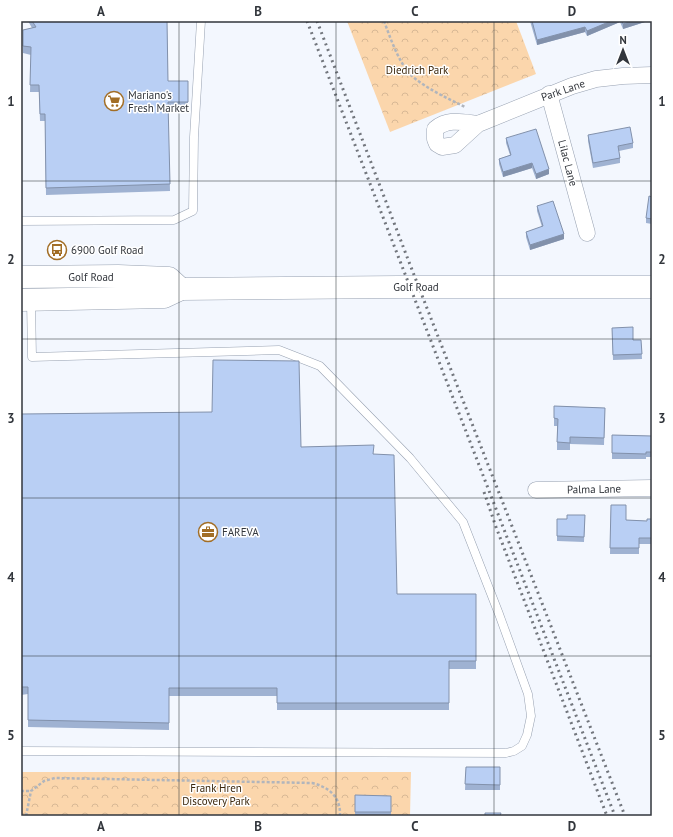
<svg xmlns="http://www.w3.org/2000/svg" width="673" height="837" viewBox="0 0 673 837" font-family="'PT Sans',sans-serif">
<defs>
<pattern id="park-crowns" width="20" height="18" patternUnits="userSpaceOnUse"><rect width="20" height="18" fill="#fbd6ac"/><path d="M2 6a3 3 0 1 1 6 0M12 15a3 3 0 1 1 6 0" fill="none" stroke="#d8b895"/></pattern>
</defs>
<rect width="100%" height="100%" fill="#f3f7fe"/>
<g fill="url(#park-crowns)">
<polygon points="347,21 516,21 536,74 390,132"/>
<polygon points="21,772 411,772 410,816 21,816"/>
</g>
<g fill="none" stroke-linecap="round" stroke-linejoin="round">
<g stroke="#97a1b1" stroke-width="9">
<g id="service">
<polyline points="21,221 174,220 193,211 194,137 201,21"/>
<polyline points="21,751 506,753 514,751 522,746 527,735 531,716 528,694 499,614 463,522 410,458 320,366 279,350 32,357 31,301"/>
</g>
</g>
<g stroke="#97a1b1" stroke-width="17">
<g id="minor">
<polyline points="549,94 587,233"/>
<path d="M 478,124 C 462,122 448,118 435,129 L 435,139 L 437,144 L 442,147 L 455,145 L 478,124 L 572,86 L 596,79 L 623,76 L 652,75"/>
<polyline points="536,490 652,488"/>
</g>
</g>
<g stroke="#97a1b1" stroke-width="23">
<g id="secondary">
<polyline points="21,277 118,276 169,278 181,289"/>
<polyline points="21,300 164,297 181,289 399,287 652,287"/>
</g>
</g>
<g stroke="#b1b5bc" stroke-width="2.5" stroke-dasharray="3 2" stroke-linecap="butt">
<path d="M 384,21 C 390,37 399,64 412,76 C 427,89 447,98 465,107"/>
<polyline points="21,791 31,791"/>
<path d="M 26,816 L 31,791 L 44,781 L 55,778 L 312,783 C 329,787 341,797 340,816"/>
</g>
<use href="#service" stroke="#fff" stroke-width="8"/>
<use href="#minor" stroke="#fff" stroke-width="16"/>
<use href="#secondary" stroke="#fff" stroke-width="22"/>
<g stroke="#72767d" stroke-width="3" stroke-dasharray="2 4" stroke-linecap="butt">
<polyline points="307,21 615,816"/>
<polyline points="317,21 409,262 625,816"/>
<polyline points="484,492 496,527 607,816"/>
</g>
</g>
<g fill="#9fb2d2">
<polygon points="28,21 167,21 168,81 188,81 188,109 168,109 170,191 46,195 45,121 40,121 39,92 30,92 31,55 23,53 23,30 32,28"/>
<polygon points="530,21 648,21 623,29 620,22 587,36 585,32 537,45"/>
<polygon points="588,135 633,143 633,148 619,151 620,158 620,163 593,168 588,141"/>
<polygon points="506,138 549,174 536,179 532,168 503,177 499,164 499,159 510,155 506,143"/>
<polygon points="652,197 652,224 646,223 646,218"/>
<polygon points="537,206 564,239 530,250 526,237 526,232 542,227 537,211"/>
<polygon points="612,328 633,340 641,340 642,359 613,360"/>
<polygon points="554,406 605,408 604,445 570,444 570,450 557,450 557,426 554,426"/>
<polygon points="21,414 301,447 374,454 397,594 476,594 476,669 449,669 449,710 277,710 277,696 169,696 169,730 28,727 28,694 21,695"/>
<polygon points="612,435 652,436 652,457 646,457 646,459 612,459"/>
<polygon points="611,505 626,520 647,521 652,519 652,544 639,544 639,554 610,554"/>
<polygon points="585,515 584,542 557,541 557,519 567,519"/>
<polygon points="466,767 500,767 500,790 465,790"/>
<polygon points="355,795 391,796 391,816 355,816"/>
</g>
<g fill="#8291ab">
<polygon points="611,21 620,21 620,22 587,36 587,31"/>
<polygon points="632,21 648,21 623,29 623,24"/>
<polygon points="585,27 585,32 537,45 537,40"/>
<polygon points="532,163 532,168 503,177 503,172"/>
<polygon points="549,169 549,174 536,179 536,174"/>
<polygon points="564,234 564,239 530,250 530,245"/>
</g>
<g fill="#b9cff4" stroke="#8291ab">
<polygon points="32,21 167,21 168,81 188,81 188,102 168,102 170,184 46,188 45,114 40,114 39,85 30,85 31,47 23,46 23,30 36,27"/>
<polygon points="532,21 611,21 587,31 585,27 537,40"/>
<polygon points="622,21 632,21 623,24"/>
<polygon points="630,127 633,143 618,146 620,158 593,163 588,135"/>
<polygon points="536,129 549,169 536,174 532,163 503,172 499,159 511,155 506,138"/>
<polygon points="649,196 652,197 652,219 646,218"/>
<polygon points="553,201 564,234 530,245 526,232 543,226 537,206"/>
<polygon points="633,327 633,340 641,340 642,354 613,355 612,328"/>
<polygon points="213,360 299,361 301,447 374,445 373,454 394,455 397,594 476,594 476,661 449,661 449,703 277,703 277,688 169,688 169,723 28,720 28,687 21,687 21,414 212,412"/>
<polygon points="554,406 605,408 604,438 570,437 570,443 557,442 558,419 554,418"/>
<polygon points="612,435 652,436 652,452 646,452 646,454 612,453"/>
<polygon points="611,505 626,505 626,520 647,521 647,519 652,519 652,538 639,538 639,548 610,548"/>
<polygon points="567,515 585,515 584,537 557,536 557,519 567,519"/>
<polygon points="466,767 500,767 500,785 465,784"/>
<polygon points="355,795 391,796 391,812 355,812"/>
<polygon points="485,813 501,813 500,816 485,816"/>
</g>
<path fill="none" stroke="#32363c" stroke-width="1" stroke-opacity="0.55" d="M 179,21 L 179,816M 336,21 L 336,816M 494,21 L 494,816M 21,181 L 652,181M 21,339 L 652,339M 21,498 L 652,498M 21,656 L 652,656"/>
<defs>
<g id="supermarket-ring" transform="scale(1)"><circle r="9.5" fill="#fff" stroke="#a26e26" stroke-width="1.5"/><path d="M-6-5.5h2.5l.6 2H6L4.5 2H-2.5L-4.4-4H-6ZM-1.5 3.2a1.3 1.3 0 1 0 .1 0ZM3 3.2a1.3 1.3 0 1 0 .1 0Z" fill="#a26e26"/></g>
<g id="bus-ring" transform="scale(1)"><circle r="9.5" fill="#fff" stroke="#a26e26" stroke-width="1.5"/><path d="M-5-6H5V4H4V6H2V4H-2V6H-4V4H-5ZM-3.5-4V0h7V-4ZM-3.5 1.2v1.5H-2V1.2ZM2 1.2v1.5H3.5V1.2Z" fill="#a26e26"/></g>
<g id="office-ring" transform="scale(1)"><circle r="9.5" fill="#fff" stroke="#a26e26" stroke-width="1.5"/><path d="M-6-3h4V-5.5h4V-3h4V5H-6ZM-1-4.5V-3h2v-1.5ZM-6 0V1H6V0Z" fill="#a26e26"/></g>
</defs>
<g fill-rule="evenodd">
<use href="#supermarket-ring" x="114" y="101"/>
<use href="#bus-ring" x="57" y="250"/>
<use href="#office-ring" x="208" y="532"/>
</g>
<g text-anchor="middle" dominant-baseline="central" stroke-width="3" stroke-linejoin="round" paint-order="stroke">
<g font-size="11" fill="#3b270c" stroke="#fff">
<text x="417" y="70">Diedrich Park</text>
<text x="216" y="788">Frank Hren<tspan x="216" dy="13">Discovery Park</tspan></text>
</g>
<g font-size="11" fill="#32363c" stroke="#fff">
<text transform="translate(563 90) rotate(-19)">Park Lane</text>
<text transform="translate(568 163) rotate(75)">Lilac Lane</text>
<text x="91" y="277">Golf Road</text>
<text x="416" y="287">Golf Road</text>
<text transform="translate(594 489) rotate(-1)">Palma Lane</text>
</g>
<g font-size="11" fill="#32363c" stroke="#fff" text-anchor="start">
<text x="128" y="95">Mariano's<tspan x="128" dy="13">Fresh Market</tspan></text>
<text x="71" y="250">6900 Golf Road</text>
<text x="222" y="532">FAREVA</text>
</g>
</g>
<rect width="673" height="837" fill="none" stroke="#ffffff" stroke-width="44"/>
<g transform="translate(623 50)" stroke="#ffffff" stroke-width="3" paint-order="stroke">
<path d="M0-3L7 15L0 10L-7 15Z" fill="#32363c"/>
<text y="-6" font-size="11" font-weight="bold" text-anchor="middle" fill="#32363c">N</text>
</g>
<rect x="22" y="22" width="629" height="793" fill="none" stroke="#32363c" stroke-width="1.5"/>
<g font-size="13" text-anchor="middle" font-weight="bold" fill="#32363c">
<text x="101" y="16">A</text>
<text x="258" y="16">B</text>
<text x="415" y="16">C</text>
<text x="572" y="16">D</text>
<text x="11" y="106">1</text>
<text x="662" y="106">1</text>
<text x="11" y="264">2</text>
<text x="662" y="264">2</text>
<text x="11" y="423">3</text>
<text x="662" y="423">3</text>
<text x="11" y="582">4</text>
<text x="662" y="582">4</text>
<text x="11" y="740">5</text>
<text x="662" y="740">5</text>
<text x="101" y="831">A</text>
<text x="258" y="831">B</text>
<text x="415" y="831">C</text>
<text x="572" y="831">D</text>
</g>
</svg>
